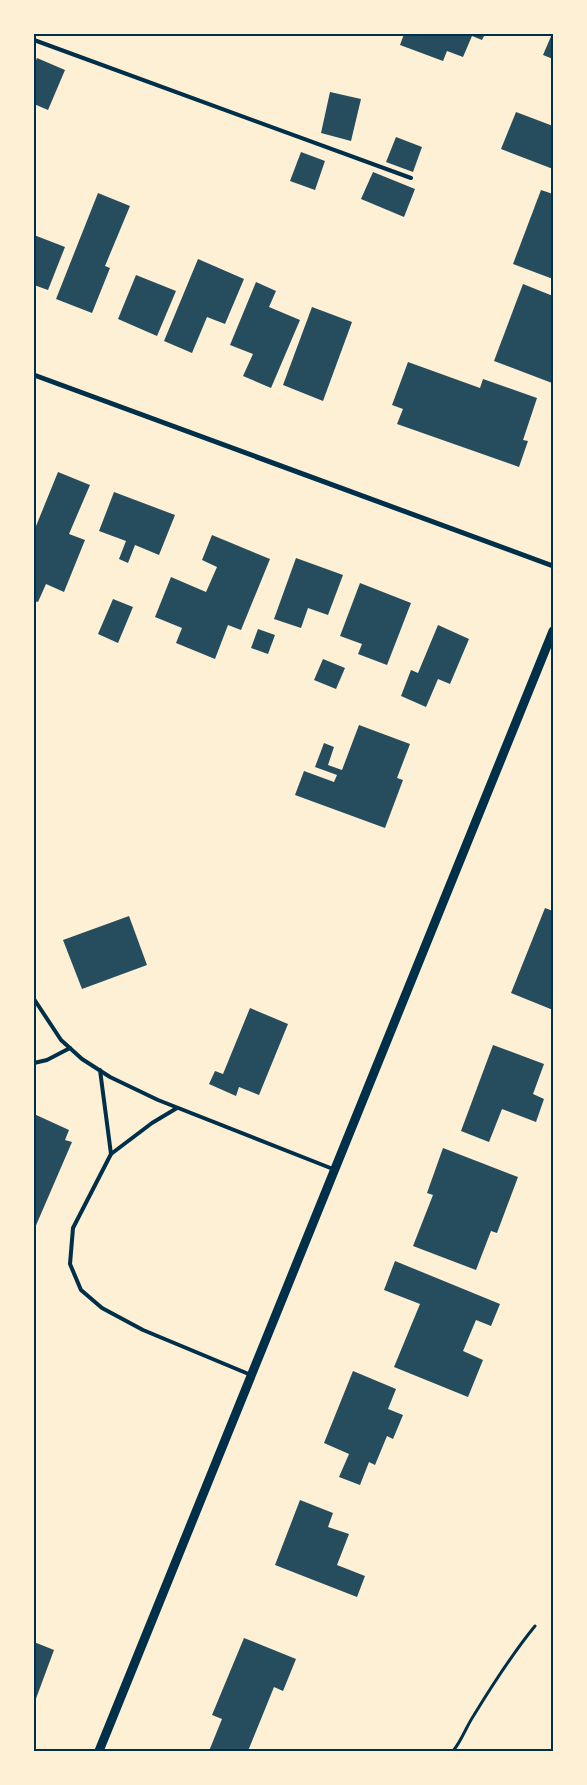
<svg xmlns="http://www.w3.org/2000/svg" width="587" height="1785" viewBox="0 0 587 1785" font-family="Ubuntu,sans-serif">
<rect width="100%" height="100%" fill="#fdf0d5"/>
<g fill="#264d5e">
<polygon points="404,34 485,34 482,40 472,36 463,57 447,51 443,61 400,45"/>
<polygon points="552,34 553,34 553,59 543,55"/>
<polygon points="37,58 65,70 48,110 34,104 34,65"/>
<polygon points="330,92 361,99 351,141 321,133"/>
<polygon points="516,112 553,126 553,169 501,149"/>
<polygon points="396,137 422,147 413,172 386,162"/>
<polygon points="301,152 325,161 315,190 290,181"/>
<polygon points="373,172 415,189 404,217 361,199"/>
<polygon points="541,190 553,194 553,279 513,264"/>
<polygon points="98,193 130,206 105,266 110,268 92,313 56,299"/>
<polygon points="34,235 65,247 48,290 34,285"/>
<polygon points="198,259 244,279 225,324 207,317 192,353 164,341"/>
<polygon points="136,275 176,291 157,336 118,319"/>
<polygon points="256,282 276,291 269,307 300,320 271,388 243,376 253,354 230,345"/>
<polygon points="523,284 553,296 553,378 552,383 494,361"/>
<polygon points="312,307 352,322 323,401 283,385"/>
<polygon points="408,362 480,388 483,379 537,398 523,440 528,441 519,467 397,424 403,409 392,405"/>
<polygon points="58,472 90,485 69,534 85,540 64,592 46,584 38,602 34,601 34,531"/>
<polygon points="114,492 175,515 159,555 135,545 128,563 119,559 126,541 99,531"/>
<polygon points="212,535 270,559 241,630 228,625 215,659 176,643 182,628 155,617 171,577 206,592 217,567 202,560"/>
<polygon points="296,558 343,575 328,615 308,608 301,628 274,619"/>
<polygon points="360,583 411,603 387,665 358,654 362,644 340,636"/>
<polygon points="113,599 133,607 118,643 98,634"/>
<polygon points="438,625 469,639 450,684 438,679 426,707 401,696 411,670 418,673"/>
<polygon points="258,629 275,635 268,654 251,648"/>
<polygon points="323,659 345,668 336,689 314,680"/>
<polygon points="359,725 410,744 397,778 403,780 385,828 295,795 304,771 334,782 337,775 315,767 324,743 334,747 328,765 342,770"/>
<polygon points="545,908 553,911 553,1010 511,993"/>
<polygon points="129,916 147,965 82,989 63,940"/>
<polygon points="250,1008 288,1024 259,1095 239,1087 236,1096 209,1084 215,1071 223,1074"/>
<polygon points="493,1045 544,1064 533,1094 544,1099 536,1122 502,1109 489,1142 461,1131"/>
<polygon points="34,1114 69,1130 65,1140 72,1142 34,1230"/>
<polygon points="443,1148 518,1177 497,1233 491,1231 476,1270 413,1246 433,1195 427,1193"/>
<polygon points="395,1261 500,1304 491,1326 476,1320 463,1351 483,1360 468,1397 394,1367 420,1304 384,1290"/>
<polygon points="353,1371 396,1389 388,1409 403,1415 393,1439 387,1436 375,1465 369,1462 360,1485 339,1477 349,1454 324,1443"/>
<polygon points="300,1500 333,1513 328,1527 349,1534 337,1565 365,1576 357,1597 275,1565"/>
<polygon points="244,1638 296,1659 283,1691 274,1687 248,1751 209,1751 222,1719 212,1715"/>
<polygon points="34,1642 54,1650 34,1704"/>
</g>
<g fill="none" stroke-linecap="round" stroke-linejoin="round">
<path stroke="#003049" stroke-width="3" d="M 453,1751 C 462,1740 466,1727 474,1715 C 493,1684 512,1654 535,1626"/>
<g stroke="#003049" stroke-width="4">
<polyline points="34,40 411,178"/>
<polyline points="34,999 61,1040 82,1059 110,1077 158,1100 333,1169"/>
<polyline points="34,1063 47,1060 70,1048"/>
<polyline points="100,1070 111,1154"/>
<polyline points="177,1108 152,1123 111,1154 73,1228 70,1264 81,1290 102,1308 143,1330 251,1375"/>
</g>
<polyline stroke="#003049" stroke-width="5" points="34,375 553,566"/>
<polyline stroke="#003049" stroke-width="9" points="99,1751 553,631"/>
</g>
<rect width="587" height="1785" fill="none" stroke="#fdf0d5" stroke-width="70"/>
<rect x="35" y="35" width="517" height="1715" fill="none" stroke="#003049" stroke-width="2"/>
</svg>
